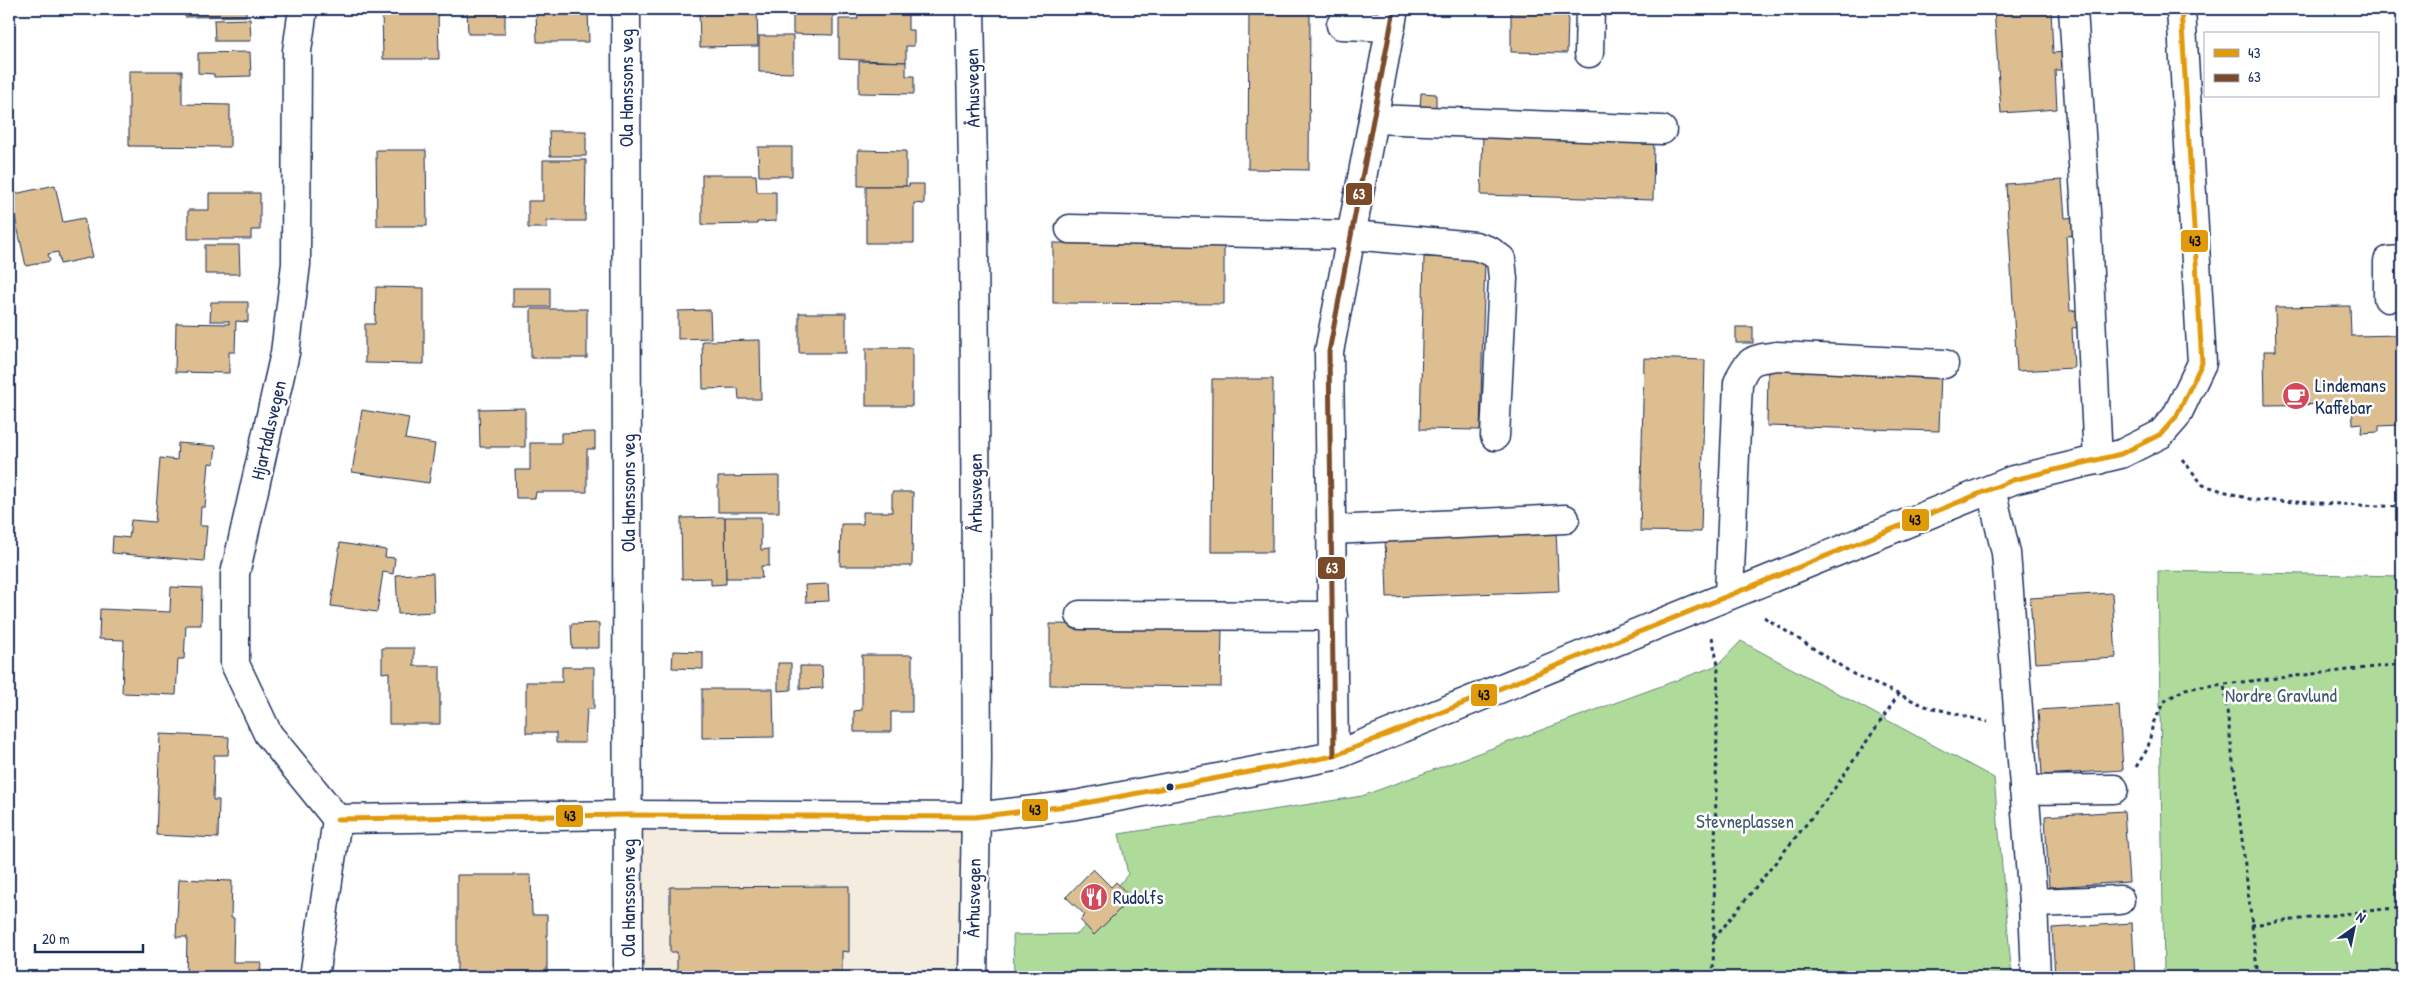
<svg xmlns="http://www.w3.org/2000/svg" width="2411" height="986" viewBox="0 0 2411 986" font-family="'Patrick Hand',sans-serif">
<rect width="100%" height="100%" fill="#fff"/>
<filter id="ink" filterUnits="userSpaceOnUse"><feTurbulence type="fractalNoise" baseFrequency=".02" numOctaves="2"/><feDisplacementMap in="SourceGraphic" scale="10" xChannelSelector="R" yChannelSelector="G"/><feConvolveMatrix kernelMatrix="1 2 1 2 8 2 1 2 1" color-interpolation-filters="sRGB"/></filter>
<g filter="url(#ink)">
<polygon fill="#f4ecde" points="629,815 975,817 975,977 628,977"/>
<g fill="#afdb9a" stroke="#65857c">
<polygon points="2158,571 2402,576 2402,977 2164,977"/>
<polygon points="1741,641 1994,778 2012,977 1014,977 1013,935 1078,934 1128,874 1119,834 1362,796 1718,665"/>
</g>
<g fill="#dcbe90" stroke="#1b2f5e">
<polygon points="184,9 246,9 246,16 185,17"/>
<polygon points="382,9 438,9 439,59 383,59"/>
<polygon points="467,9 505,9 505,34 468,34"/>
<polygon points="536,9 588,9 589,42 537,42"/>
<polygon points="699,9 757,9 758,46 700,47"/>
<polygon points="793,9 833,9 833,35 793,34"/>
<polygon points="1249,9 1310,9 1309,170 1248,169"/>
<polygon points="1511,9 1579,9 1579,15 1568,15 1567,53 1511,52"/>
<polygon points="1994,9 2051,9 2053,53 2065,52 2066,70 2055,70 2057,109 2001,113"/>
<polygon points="857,13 908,14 908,30 914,30 914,46 906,46 906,62 839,59 839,19 858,19"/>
<polygon points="250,19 251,41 215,41 214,20"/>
<polygon points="759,36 793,36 793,73 759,72"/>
<polygon points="250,52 251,76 214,77 214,74 198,73 198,53"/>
<polygon points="859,61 906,62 906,76 914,76 914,94 859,93"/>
<polygon points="129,71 182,71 182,104 230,105 230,147 129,146"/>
<polygon points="1421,93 1436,94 1436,110 1420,110"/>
<polygon points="549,131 586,131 586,156 550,156"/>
<polygon points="1483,134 1654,139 1653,200 1481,195"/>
<polygon points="758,147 792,147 792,176 759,176"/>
<polygon points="376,150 426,150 427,226 377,226"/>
<polygon points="858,150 906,151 906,186 858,186"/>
<polygon points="543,160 586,160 585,221 547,221 547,228 528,228 528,201 543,201"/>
<polygon points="702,175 756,175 757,192 776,192 776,221 757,222 757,224 702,225"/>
<polygon points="2062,180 2065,218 2076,217 2077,235 2066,236 2070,311 2081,310 2083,327 2072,328 2074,368 2017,371 2006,184"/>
<polygon points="909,184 924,184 924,204 914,203 914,243 866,243 866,186 909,186"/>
<polygon points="55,185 63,222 84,218 93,257 60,264 58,252 48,254 50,261 26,266 10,195"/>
<polygon points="209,193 260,193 260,230 251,230 251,239 188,239 188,210 209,210"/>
<polygon points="1053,243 1224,244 1224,304 1053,303"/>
<polygon points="205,245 239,245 240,274 205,274"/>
<polygon points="1424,257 1485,259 1480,430 1420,429"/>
<polygon points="376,287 424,288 424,364 365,363 365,324 375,324"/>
<rect x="513" y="288" width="37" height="19"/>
<polygon points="211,302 248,302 248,322 236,321 235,352 229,352 229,373 175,372 176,323 229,324 229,321 210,321"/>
<polygon points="2350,306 2351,336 2402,335 2402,425 2379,426 2379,432 2361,433 2362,423 2353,424 2352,404 2265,405 2264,351 2276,351 2275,307"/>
<rect x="531" y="309" width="56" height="49"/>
<polygon points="710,310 711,338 678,339 678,311"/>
<rect x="799" y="313" width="47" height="40"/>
<rect x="1736" y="327" width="17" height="16"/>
<polygon points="760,340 761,399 739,399 738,388 703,389 702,341"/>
<rect x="866" y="348" width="46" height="58"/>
<polygon points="1644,358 1705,360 1701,532 1640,531"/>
<polygon points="1768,366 1941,371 1939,431 1767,426"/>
<polygon points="1212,379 1273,379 1272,552 1211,552"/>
<polygon points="525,408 525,447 480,447 479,409"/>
<polygon points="362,410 409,418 405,439 435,444 429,483 352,472"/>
<polygon points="595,432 595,449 587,449 587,492 536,492 535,498 516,498 515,470 530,470 530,443 561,443 561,433"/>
<polygon points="178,443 216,446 214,464 209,463 205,507 201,507 200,526 207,526 204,561 112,553 113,536 129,538 131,520 155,522 160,458 177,460"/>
<polygon points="779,476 779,512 718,512 718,477"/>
<polygon points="892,492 913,492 912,566 840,566 841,524 863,524 863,512 892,512"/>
<polygon points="725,517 726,584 711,585 711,578 682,579 681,518"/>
<polygon points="725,517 761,517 761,550 769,549 769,566 761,566 762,578 726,578"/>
<polygon points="1556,532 1559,591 1387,597 1385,537"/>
<polygon points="340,543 386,550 385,557 395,558 393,574 383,572 377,612 331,606"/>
<polygon points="433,573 434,612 398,614 396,575"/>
<polygon points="828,584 829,601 806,602 805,585"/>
<polygon points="171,587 202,588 201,625 186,625 184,659 178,659 176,695 122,693 124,640 99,639 100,609 170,612"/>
<polygon points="2112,593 2116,658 2035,663 2030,598"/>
<polygon points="599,623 599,648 572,648 571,624"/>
<polygon points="1050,624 1222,626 1221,687 1050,685"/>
<polygon points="382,648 414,648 414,666 440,666 440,724 389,724 389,672 382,673"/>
<polygon points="673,651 703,652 703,669 672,668"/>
<polygon points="862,655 912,655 912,712 891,712 891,732 854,732 854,711 862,710"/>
<polygon points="778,663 791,663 791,690 778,691"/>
<polygon points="800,666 822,666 823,688 800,689"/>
<polygon points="562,667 594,667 594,709 587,709 585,743 556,743 556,733 526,733 526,682 562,682"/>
<polygon points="702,689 773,689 774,737 702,738"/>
<polygon points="2119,705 2123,770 2042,775 2038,710"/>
<polygon points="160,734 229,737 228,755 214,755 213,800 219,800 218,838 156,835"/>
<polygon points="2124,811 2129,882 2049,887 2045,816"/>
<polygon points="1093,869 1111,887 1116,882 1131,898 1094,935 1080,920 1085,915 1066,897"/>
<polygon points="457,875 531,875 532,915 547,915 547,977 457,977"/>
<polygon points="179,879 232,881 231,918 234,918 233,962 261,962 260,977 186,977 187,937 176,937"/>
<polygon points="849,886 849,952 842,951 842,977 677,977 677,952 670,952 670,887"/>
<polygon points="2132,923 2135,977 2055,977 2052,928"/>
</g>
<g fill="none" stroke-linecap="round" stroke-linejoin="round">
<g stroke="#1b2f5e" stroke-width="31">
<g id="minor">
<polyline points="303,9 297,51 296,264 285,353 235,574 235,664 268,734 337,819"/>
<polyline points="626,9 628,977"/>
<polyline points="970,9 974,220 977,759 973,977"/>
<polyline points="2073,9 2086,212 2098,460"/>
<polyline points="1341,25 1391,27"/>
<polyline points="1589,53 1590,9"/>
<polyline points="1373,119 1662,130"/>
<polyline points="1070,229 1352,235 1475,246 1490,251 1501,259 1503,279 1495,436"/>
<polyline points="2388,298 2388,261 2402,260"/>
<polyline points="1991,489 2006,553 2033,903 2036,977"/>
<polyline points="1332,530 1565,519"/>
<path d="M 1729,595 L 1738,383 C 1747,359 1754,359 1777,356 L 1944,364"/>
<polyline points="1080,615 1333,616"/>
<polyline points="1334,756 1329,352 1394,9"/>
<polyline points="2024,790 2114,789"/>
<polyline points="337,819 629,815 975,817 1075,805 1334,756 2013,480 2121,454 2161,434 2176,417 2202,363 2181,9"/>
<polyline points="2033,903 2120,900"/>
<polyline points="314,977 337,819"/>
</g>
</g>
<g stroke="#1b2f5e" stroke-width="3" stroke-dasharray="4 4" stroke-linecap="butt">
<polyline points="2182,459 2203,485 2253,500 2402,507"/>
<polyline points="1764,617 1855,675 1925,706 1988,722"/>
<polyline points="1712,637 1718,665 1713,977"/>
<polyline points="2136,767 2148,748 2153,723 2166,700 2185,689 2224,684"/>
<polyline points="2251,925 2402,907"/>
<polyline points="1714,939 1832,792 1899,694"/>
<polyline points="2258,977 2224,684 2402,664"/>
</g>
<use href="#minor" stroke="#fff" stroke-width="28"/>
<g stroke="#fff" stroke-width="9">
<polyline id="bus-1" points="337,819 629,815 975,817 1075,805 1334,756 2013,480 2121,454 2161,434 2176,417 2202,363 2181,9"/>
</g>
<g stroke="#fff" stroke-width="9">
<polyline id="bus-2" points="1334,756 1329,352 1394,9"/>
</g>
<use href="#bus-1" stroke="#e19a09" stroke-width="5"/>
<use href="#bus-2" stroke="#7a4b2a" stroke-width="5"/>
</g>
</g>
<defs>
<g id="cafe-disc" transform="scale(1.4375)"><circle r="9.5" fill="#d1495b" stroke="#fff"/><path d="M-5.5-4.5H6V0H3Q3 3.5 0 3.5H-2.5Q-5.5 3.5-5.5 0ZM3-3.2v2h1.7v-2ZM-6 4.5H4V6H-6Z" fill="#fff"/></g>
<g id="restaurant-disc" transform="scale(1.4375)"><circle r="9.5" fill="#d1495b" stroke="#fff"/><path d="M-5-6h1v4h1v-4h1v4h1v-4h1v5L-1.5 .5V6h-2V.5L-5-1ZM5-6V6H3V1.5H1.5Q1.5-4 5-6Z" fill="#fff"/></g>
</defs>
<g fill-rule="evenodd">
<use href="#cafe-disc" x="2296" y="396"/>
<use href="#restaurant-disc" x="1094" y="897"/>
</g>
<circle fill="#1b2f5e" stroke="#fff" stroke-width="2" cx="1170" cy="787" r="4.5"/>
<g text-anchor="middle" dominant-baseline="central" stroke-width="5" stroke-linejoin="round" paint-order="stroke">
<g font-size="19" fill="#1b2f5e" stroke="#fff">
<text transform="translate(626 88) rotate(-90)">Ola Hanssons veg</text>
<text transform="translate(972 88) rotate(-91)">Århusvegen</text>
<text transform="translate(268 430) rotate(-77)">Hjartdalsvegen</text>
<text transform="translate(628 493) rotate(-90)">Ola Hanssons veg</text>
<text transform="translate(975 493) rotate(-90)">Århusvegen</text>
<text transform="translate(628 898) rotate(-90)">Ola Hanssons veg</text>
<text transform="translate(973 898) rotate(-89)">Århusvegen</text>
</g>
<g font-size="19" fill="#1b2f5e" stroke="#fff" text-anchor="start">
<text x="2315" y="385">Lindemans<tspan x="2315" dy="22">Kaffebar</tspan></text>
<text x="1113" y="897">Rudolfs</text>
</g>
<g font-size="19" fill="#405a6d" stroke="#fff">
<text x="2281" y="695">Nordre Gravlund</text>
<text x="1745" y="821">Stevneplassen</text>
</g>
</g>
<g stroke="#fff" stroke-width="2">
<rect x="1345" y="182" width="28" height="24" rx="5" fill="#7a4b2a"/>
<rect x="2180" y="229" width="29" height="24" rx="5" fill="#e19a09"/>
<rect x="1901" y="508" width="29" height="24" rx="5" fill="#e19a09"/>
<rect x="1317" y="556" width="29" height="24" rx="5" fill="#7a4b2a"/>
<rect x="1470" y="683" width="28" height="24" rx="5" fill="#e19a09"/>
<rect x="1021" y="798" width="28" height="24" rx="5" fill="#e19a09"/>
<rect x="555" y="804" width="29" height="24" rx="5" fill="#e19a09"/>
</g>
<g font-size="14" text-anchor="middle" font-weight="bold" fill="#fff">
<text x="1359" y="199">63</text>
<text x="1332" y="573">63</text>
</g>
<g font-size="14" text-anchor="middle" font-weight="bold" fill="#111">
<text x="2195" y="246">43</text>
<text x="1915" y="525">43</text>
<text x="1484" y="700">43</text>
<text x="1035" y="815">43</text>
<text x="570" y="821">43</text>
</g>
<rect width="2411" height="986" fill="none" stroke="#fff" stroke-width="30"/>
<rect x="15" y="15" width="2381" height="956" fill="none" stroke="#1b2f5e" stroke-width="2" filter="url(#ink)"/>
<rect x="2204" y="32" width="175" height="65" fill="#ffffff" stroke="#a4acbf"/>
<rect x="2214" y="49" width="25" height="8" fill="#e19a09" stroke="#a4acbf"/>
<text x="2248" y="58" font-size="15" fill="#1b2f5e">43</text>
<rect x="2214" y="74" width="25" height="8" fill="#7a4b2a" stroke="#a4acbf"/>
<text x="2248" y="82" font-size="15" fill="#1b2f5e">63</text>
<g transform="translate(2354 928) rotate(33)" stroke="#ffffff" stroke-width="4" paint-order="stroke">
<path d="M0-4L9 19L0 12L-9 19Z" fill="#1b2f5e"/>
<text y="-8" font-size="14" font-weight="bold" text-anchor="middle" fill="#1b2f5e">N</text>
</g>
<path d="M35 944v8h108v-8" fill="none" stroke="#1b2f5e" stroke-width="2.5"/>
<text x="42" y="944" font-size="15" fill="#1b2f5e" stroke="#ffffff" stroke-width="4" paint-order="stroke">20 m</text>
</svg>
